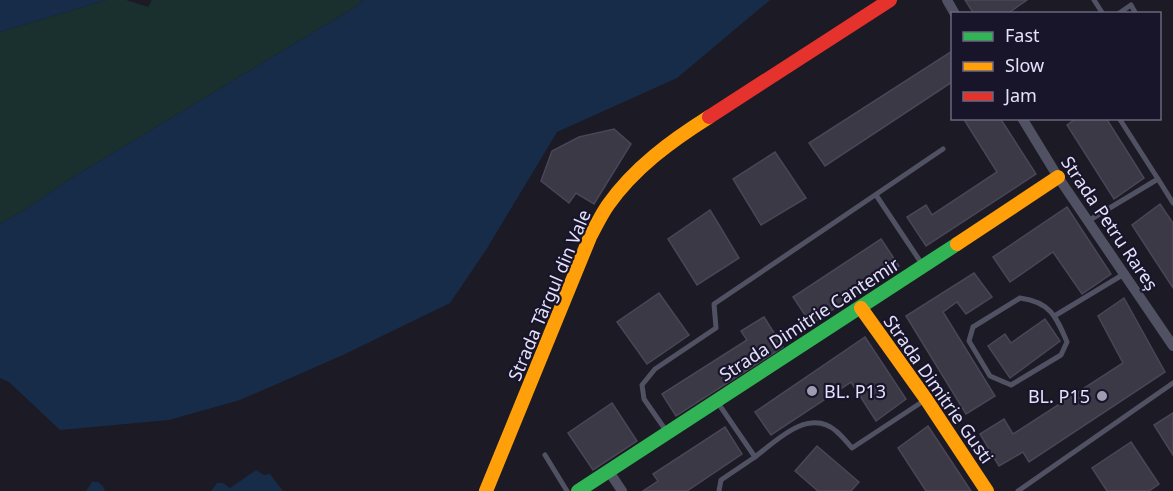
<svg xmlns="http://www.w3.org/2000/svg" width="1173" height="491" viewBox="0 0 1173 491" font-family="'Noto Sans',sans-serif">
<rect width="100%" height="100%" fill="#1c1a25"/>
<polygon fill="#19302f" points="106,0 126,0 148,7 152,0 363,0 355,7 70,179 26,209 0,224 0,32"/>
<g fill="#172c48">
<polygon points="0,0 106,0 0,32"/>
<polygon points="363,0 770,0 677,78 557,132 486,250 450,303 343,355 240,400 169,420 60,430 9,382 0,378 0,224 26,209 70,179 355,7"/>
<polygon points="256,470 264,475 270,474 283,491 211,491 217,483 223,483 230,488"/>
<polygon points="92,482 98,482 103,486 105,491 86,491"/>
</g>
<g fill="#3b3946" stroke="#494657" stroke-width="1.5">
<polygon points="965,0 1027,0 1007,14 974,14"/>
<polygon points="952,51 952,82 825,166 809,143"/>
<polygon points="963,118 1000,118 1036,174 926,246 907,217 926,205 932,215 997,172"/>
<polygon points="1077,118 1106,118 1144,178 1114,199 1067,125"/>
<polygon points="614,129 631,144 594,204 576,193 569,203 541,181 552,151 579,137"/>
<polygon points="775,152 806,198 761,225 733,179"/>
<polygon points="1160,204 1173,223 1173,288 1132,225"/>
<polygon points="1067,207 1111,274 1082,294 1053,252 1010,282 993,257"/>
<polygon points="710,210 739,258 697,285 668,239"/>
<polygon points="881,239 899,266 811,324 793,297"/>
<polygon points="974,273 992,297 966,314 957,302 943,312 995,396 966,414 906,316"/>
<polygon points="659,293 689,335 647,364 617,322"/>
<polygon points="1124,298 1165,372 1029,462 1023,452 999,466 980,434 1004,419 1013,434 1123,363 1098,316"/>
<polygon points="764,317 783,347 676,416 662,394 747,340 741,331"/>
<polygon points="1045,319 1060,341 1010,378 988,346 1005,334 1011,343"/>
<polygon points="865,337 906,399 876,421 851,382 771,435 755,412"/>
<polygon points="612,403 637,441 593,470 568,433"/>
<polygon points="1173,413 1173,455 1154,425"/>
<polygon points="928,426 971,491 926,491 898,448"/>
<polygon points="725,427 742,454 687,491 643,491 658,481 653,474"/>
<polygon points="1131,442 1159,484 1149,491 1107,491 1092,468"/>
<polygon points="817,446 859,482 851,491 818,491 795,471"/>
</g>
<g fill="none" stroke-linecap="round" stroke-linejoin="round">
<g stroke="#515164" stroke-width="5">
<polyline points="1094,0 1103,14"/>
<polyline points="1118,14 1131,5 1136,14"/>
<polyline points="1158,179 1173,203"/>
<polyline points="876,195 922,264"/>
<polyline points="1088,221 1158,179 1119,118"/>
<path d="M 1020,298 C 1050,302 1056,316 1067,342 L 1061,355 L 1011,385 L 990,376 L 969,341 L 973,327 Z"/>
<polyline points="1056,315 1124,274"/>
<polyline points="718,403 755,457 721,480 719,491"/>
<polyline points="667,432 644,399 642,385 655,369 716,328 714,304 943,149"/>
<polyline points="545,455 567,491"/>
<path d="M 755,457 C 776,441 809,407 836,431 C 842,436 847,442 852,448 L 925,400"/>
<polyline points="1018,491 1173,383"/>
</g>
<g stroke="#515164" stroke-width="10">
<polyline points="947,0 955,14"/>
<polyline points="1022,118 1058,177 1173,346"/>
<polyline points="608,470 622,491"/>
</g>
<polyline stroke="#30b455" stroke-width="14" points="578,491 957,244"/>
<g stroke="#ff9f0a" stroke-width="14">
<polyline points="957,244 1058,177"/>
<polyline points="861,308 926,399 987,491"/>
<path d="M 486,491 L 590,237 C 596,226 601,215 608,205 C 634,168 671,141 709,117"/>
</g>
<polyline stroke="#e5322d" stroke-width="14" points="709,117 890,0"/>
</g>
<g fill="#9e9cb0" stroke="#18152a" stroke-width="2">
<circle cx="812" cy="391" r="6"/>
<circle cx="1102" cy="396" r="6"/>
</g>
<g text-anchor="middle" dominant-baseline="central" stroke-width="4.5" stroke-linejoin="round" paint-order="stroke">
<g font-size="18" fill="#e4e2fb" stroke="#18152a">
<text transform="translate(1110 223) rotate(56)">Strada Petru Rareș</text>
<text transform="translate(549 295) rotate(-67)">Strada Târgul din Vale</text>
<text transform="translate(809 319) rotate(-33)">Strada Dimitrie Cantemir</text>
<text transform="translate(939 389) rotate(55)">Strada Dimitrie Gusti</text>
</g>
<g font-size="18" fill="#e4e2fb" stroke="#18152a" text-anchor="start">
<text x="824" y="391">BL. P13</text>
<text x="1090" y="396" text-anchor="end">BL. P15</text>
</g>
</g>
<rect x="951" y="12" width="210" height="108" fill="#18152a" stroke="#6a677e" stroke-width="1.5"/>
<rect x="963" y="32" width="30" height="9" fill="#30b455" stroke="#6a677e" stroke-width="1.5"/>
<text x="1005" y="42" font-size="18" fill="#e4e2fb">Fast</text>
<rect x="963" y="62" width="30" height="9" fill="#ff9f0a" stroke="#6a677e" stroke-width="1.5"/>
<text x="1005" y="72" font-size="18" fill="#e4e2fb">Slow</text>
<rect x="963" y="92" width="30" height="9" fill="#e5322d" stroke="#6a677e" stroke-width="1.5"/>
<text x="1005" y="102" font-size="18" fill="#e4e2fb">Jam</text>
</svg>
